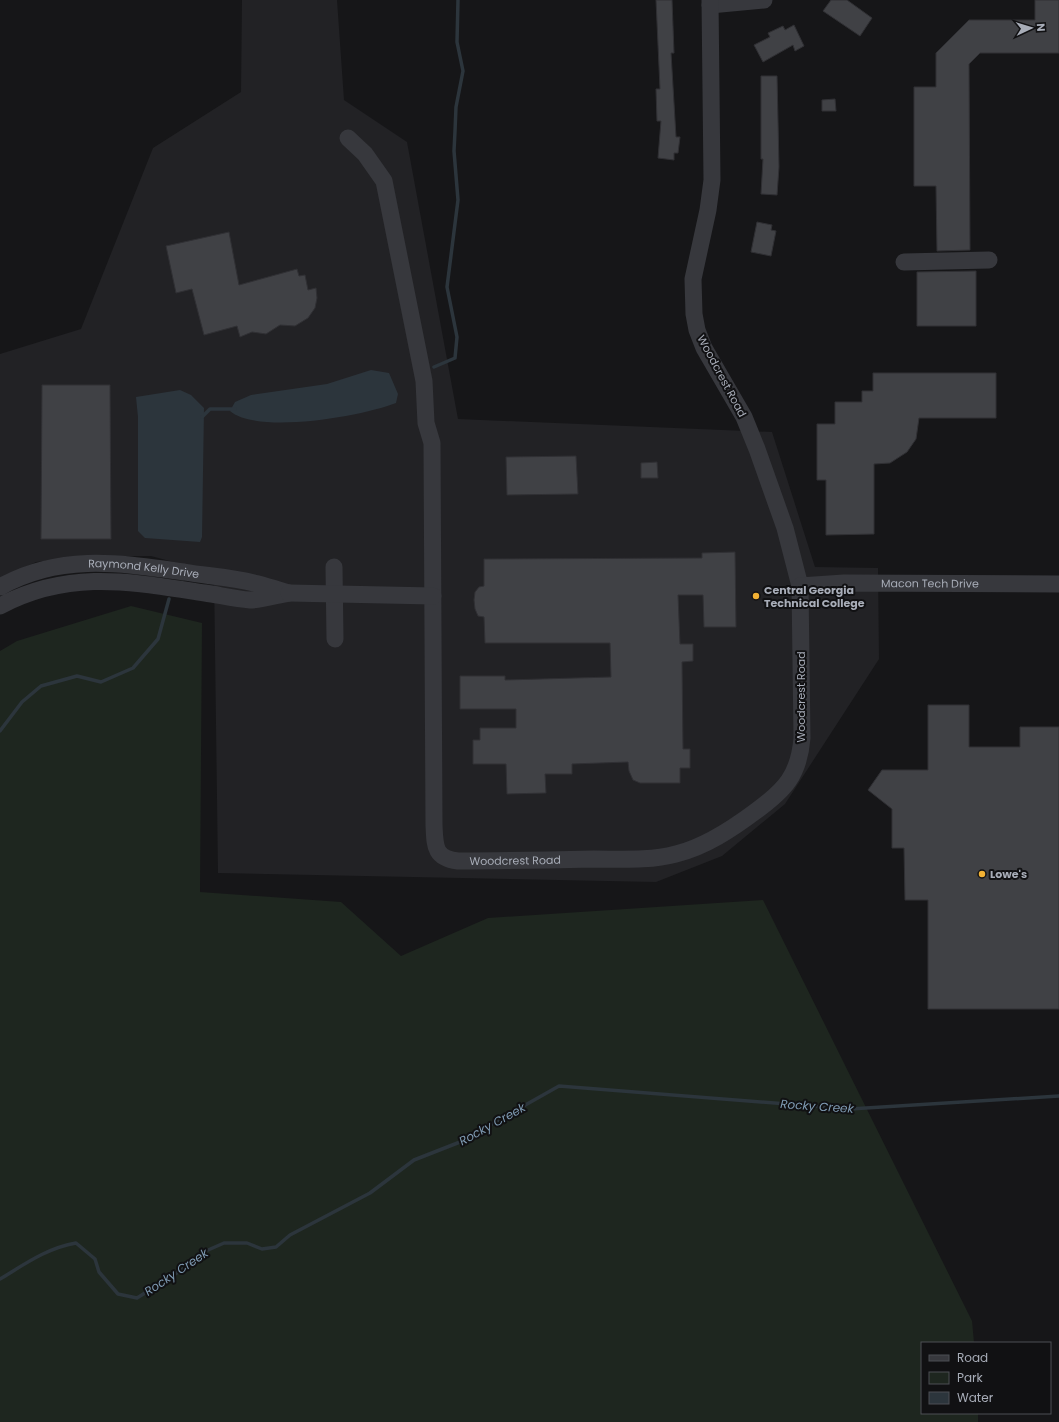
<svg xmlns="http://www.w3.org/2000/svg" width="1059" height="1422" viewBox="0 0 1059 1422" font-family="Poppins,sans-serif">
<rect width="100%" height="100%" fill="#161618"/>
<polygon fill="#222225" points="242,0 337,0 344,100 407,142 458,419 772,432 815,567 878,568 879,659 785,804 722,856 656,882 218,873 214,573 151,556 87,556 36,562 0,579 0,354 81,329 153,148 241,92"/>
<polygon fill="#1e261f" points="131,606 202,623 200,892 341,902 401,956 488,918 763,900 972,1321 974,1343 922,1343 922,1413 978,1413 978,1422 0,1422 0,651 17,641"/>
<g fill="#2c353c">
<path d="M 371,370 L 389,373 L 398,394 L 396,403 C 363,416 258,435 230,411 L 235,402 L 251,395 L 327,384 Z"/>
<polygon points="180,390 191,395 204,408 202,537 200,542 145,538 138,531 138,417 136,397"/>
</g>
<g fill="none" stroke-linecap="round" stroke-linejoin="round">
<g stroke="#2c353c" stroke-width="3.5">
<polyline points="434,367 455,358 457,337 447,287 458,200 454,151 455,131 456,107 463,71 457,42 458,0"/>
<polyline points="202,417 210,409 235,409"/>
<polyline points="0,731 22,702 41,686 77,676 101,682 133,668 158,639 169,599"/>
<path d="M 0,1279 C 25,1264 47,1248 76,1243 L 95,1259 L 99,1272 L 118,1294 L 137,1298 L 183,1269 L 199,1254 L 224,1243 L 247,1243 L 262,1249 L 276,1247 L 290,1235 L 370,1193 L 414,1160 L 460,1142 L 559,1086 L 850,1109 L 1059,1096"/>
</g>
</g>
<g fill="#404145" stroke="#303034">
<polygon points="656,0 672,0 674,53 671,53 676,137 680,137 678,153 674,153 674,160 658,158 661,121 657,121 656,89 660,89"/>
<polygon points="831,0 847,0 872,18 860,36 823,11"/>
<polygon points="1035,0 1059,0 1059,53 980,53 969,64 970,250 937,251 936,186 914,186 914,87 936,87 936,53 969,20 1035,20"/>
<polygon points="794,25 804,46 795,51 793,45 763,62 754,45 770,37 768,33 783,26 785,30"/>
<polygon points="761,76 777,76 779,167 777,195 761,194 763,159 761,159"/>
<polygon points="835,99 836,111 822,111 822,100"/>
<polygon points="757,222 772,225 771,230 776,231 771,256 751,252"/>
<polygon points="229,232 239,285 297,269 299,276 305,275 308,290 316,288 317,298 315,308 308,318 295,326 280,325 266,334 252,332 240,337 237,326 204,335 192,289 176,293 166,246"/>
<polygon points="976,271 976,326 917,326 917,272"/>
<polygon points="873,373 996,373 996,418 919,418 916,439 907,452 890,463 874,464 874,534 826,535 826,480 817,480 817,424 835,424 835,402 862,402 862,391 873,391"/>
<polygon points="42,385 110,385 111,539 41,539"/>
<polygon points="576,456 578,494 507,495 506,457"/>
<polygon points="657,462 658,478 641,478 641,463"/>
<polygon points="735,552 736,627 704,627 703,595 678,595 680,644 693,644 693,661 682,662 683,749 690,749 690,768 680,768 680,783 640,783 633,780 629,771 628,762 572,764 572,774 545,774 546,793 507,794 506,764 473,764 473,740 480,740 480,728 516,728 516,709 460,709 460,676 505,676 505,680 611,677 610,643 485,643 484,617 478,616 475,609 474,600 475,592 479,587 484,586 484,559 702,558 702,553"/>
<polygon points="928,705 969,705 969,747 1020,747 1020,727 1059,727 1059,1009 928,1009 928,900 905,900 904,848 892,848 892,809 868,790 882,770 928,770"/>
</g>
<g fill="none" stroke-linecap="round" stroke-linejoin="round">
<g stroke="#37383d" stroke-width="17">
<polyline points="710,5 764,0"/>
<path id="s1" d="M 348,138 L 365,154 L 384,181 L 424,381 L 426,423 L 432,443 L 434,825 C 435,846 434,858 458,861 C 503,861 549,860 594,859 C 621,859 650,861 676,854 C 705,847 732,829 756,811 C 785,790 799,775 802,738 L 800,586 L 785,528 L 757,449 L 744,417 L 704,348 L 697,330 L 694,314 L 693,279 L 708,210 L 712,180 L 710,0"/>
<polyline points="904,262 989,260"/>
<polyline points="334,567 335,639"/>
<path id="s2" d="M 800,586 L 844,583 L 1059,584"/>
<path id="s3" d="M 0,587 C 60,553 120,563 184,572 C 207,576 231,577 254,583 C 265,585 277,590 289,593 C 277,595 262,600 250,600 C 235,599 219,595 205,593 C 131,582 70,569 0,606"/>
<polyline points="289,593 433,596"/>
</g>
</g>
<g fill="#f2b134" stroke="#111113" stroke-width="1.5">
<circle cx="756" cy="596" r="4"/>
<circle cx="982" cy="874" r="4"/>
</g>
<g text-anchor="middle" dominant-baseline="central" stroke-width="4" stroke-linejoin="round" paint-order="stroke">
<g font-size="11" fill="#a8adb8" stroke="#111113">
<text transform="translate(722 376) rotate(62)">Woodcrest Road</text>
<text stroke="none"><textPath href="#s3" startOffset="148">Raymond Kelly Drive</textPath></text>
<text stroke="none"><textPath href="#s2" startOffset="130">Macon Tech Drive</textPath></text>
<text transform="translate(801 697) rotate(-90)">Woodcrest Road</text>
<text stroke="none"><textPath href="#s1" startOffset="812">Woodcrest Road</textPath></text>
</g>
<g font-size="11" font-weight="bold" fill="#a8adb8" stroke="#111113" text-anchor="start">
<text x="764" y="590">Central Georgia<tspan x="764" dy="13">Technical College</tspan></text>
<text x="990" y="874">Lowe's</text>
</g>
<g font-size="12" font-style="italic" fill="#7f9bb3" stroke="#111113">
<text transform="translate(817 1106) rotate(4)">Rocky Creek</text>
<text transform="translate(492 1124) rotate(-29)">Rocky Creek</text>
<text transform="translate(176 1272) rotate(-34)">Rocky Creek</text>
</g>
</g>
<rect x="921" y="1342" width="130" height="72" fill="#111113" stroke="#4d4f55"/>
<rect x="929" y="1355" width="20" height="6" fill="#37383d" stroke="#4d4f55"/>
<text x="957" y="1362" font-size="12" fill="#a8adb8">Road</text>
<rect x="929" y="1372" width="20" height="12" fill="#1e261f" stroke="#4d4f55"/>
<text x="957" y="1382" font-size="12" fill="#a8adb8">Park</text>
<rect x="929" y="1392" width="20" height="12" fill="#2c353c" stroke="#4d4f55"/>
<text x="957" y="1402" font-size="12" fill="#a8adb8">Water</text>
<g transform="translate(1031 28) rotate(86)" stroke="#111113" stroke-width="3" paint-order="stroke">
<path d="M0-3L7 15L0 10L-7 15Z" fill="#a8adb8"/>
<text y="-6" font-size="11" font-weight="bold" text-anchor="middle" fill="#a8adb8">N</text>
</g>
</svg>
